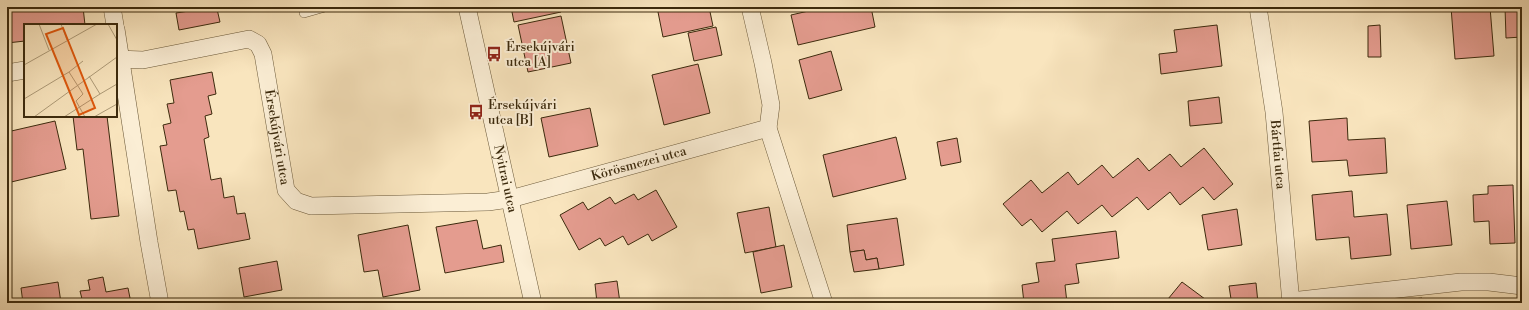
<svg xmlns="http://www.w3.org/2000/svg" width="1529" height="310" viewBox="0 0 1529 310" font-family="'Libre Bodoni',serif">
<rect width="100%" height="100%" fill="#f9e5be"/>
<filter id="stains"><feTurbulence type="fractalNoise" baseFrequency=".005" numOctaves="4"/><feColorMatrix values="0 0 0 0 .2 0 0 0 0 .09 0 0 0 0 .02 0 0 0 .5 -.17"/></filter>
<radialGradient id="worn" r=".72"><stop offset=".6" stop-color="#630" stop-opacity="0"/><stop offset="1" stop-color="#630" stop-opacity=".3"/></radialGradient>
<g fill="#e49c8f" stroke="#3c2a0d">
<polygon points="32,7 83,7 85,25 25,25 25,41 7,43 7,11"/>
<polygon points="188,7 227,7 217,9 220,22 179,30 176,13 189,11"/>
<polygon points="511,7 560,7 561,12 514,22"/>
<polygon points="657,7 698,7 699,9 709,7 713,26 663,37"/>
<polygon points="826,7 871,7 875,27 798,45 791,15"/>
<polygon points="1187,7 1213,7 1187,10"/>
<polygon points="1451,7 1490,7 1494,56 1455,59"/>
<polygon points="1505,7 1522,7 1522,37 1506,38"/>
<polygon points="561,16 571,63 528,72 518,25"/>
<polygon points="1217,25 1222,66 1161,74 1159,54 1177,52 1174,30"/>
<polygon points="1380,25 1381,57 1368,57 1368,26"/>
<polygon points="716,27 722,55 694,61 688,33"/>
<polygon points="831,51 842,90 809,99 799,60"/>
<polygon points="698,64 710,113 664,125 652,75"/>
<polygon points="212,72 216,94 208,96 212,114 205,116 209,137 204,139 211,180 221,178 224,198 234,196 237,214 245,213 250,239 198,249 194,229 188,230 184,211 180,212 176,190 168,191 160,146 167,145 163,125 171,123 167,104 174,103 170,80"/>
<polygon points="1219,97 1222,123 1190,126 1188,101"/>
<polygon points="590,108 598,146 549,157 541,118"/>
<polygon points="73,116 107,116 119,216 91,219 83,149 77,150"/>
<polygon points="1347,118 1348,140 1385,138 1387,173 1349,176 1347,160 1312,162 1309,121"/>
<polygon points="55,121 66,169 7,183 7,132"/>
<polygon points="896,137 906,179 833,197 823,155"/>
<polygon points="957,138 961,162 941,166 937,142"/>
<polygon points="1204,148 1233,184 1214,200 1203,187 1180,205 1170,192 1148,210 1137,197 1112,217 1102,205 1078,224 1067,211 1042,232 1031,219 1022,226 1003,204 1031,180 1042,193 1068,172 1078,185 1102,165 1113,178 1138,158 1149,171 1170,154 1181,167"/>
<polygon points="1513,185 1515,243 1490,244 1489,221 1474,222 1473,195 1488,194 1488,186"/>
<polygon points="656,190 677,227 652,241 648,234 628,245 623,236 605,246 600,238 579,250 560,215 583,202 588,210 610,197 615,204 634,194 638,200"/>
<polygon points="1352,191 1354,217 1387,214 1391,255 1351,259 1349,237 1316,240 1312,195"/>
<polygon points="1447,201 1452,245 1411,249 1407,205"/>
<polygon points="769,207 776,247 745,253 737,213"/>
<polygon points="1237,209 1242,245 1208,250 1202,215"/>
<polygon points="897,218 904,265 879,269 877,258 866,260 864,250 850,252 847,225"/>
<polygon points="477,220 483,249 501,245 504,262 445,273 436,227"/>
<polygon points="408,225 420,290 383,297 378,270 364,272 358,235"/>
<polygon points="1116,231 1119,258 1076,264 1079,283 1065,285 1067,303 1024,303 1022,285 1039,282 1036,263 1055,261 1052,239"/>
<polygon points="784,245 792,287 761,293 753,252"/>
<polygon points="864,250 866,260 877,258 879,269 854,272 850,252"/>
<polygon points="277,261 282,290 244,297 239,268"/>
<polygon points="103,277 106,292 128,288 131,303 83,303 80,291 90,290 88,280"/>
<polygon points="617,281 620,303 597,303 595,284"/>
<polygon points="58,282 61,303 23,303 21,288"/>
<polygon points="1182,282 1209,302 1231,299 1229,286 1256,283 1258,303 1174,303 1168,299"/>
<polygon points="1422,298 1422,303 1385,303 1385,302"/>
</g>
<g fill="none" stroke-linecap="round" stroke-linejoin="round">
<g stroke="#6b5939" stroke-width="10">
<polyline id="service" points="304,13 325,7"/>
</g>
<g stroke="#6b5939" stroke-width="18">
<g id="minor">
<polyline points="112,7 115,25"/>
<path id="s1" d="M 467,7 L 533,303"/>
<path id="s2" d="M 1258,7 L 1274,112 L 1291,303"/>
<polyline points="116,29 149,242 160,303"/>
<path id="s3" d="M 116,59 L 143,60 L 249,39 L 258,44 L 263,54 L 286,190 L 296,201 L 311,206 L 488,202 L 510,199 L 768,128 L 771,105 L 763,63 L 750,7"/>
<polyline points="7,73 25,70"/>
<polyline points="768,128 824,303"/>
<polyline points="1291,301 1461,282 1489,282 1522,286"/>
</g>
</g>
<use href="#service" stroke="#fbeed5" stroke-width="9"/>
<use href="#minor" stroke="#fbeed5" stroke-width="17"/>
</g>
<defs>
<g id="bus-bare" transform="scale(1.2)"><path d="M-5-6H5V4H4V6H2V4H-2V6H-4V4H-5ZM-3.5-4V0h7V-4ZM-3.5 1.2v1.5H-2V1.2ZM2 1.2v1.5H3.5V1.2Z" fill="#8f2418" stroke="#fbeed5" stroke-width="2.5" paint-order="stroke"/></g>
</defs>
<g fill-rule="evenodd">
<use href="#bus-bare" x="494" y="54"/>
<use href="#bus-bare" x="476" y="112"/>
</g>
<g text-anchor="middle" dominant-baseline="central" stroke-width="4" stroke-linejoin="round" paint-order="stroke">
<g font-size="13" fill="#3c2a0d" stroke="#fbeed5" text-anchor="start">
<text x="506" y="47">Érsekújvári<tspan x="506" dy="15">utca [A]</tspan></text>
<text x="488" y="105">Érsekújvári<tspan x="488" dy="15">utca [B]</tspan></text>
</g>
<g font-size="13" fill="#3c2a0d" stroke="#fbeed5">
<text stroke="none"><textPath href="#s3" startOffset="241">Érsekújvári utca</textPath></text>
<text stroke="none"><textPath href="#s2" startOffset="149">Bártfai utca</textPath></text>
<text stroke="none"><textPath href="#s3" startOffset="658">Körösmezei utca</textPath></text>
<text stroke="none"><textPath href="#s1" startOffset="176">Nyitrai utca</textPath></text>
</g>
</g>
<g transform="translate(24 24)">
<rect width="93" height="93" fill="#f9e5be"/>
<path fill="none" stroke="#ad9a77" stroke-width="1" d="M 15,0 L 25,26M 37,0 L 43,16M 84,0 L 93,16M 0,41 L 73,0M 45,48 L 59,37M 65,52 L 76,70 L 93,60M 0,75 L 45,48 L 59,70 L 52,77 L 61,93M 10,93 L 93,33M 40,93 L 76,70M 70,93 L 93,80"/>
<path fill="#df570c" fill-opacity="0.15" stroke="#df570c" stroke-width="2" d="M 39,4 L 71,84 L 55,91 L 22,10 Z"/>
<rect width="93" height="93" fill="none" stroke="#3c2a0d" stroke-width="2"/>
</g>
<rect width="1529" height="310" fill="none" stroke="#f9e5be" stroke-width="24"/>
<rect x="8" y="8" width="1513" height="294" fill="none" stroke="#3c2a0d" stroke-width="2"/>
<rect x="12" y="12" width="1505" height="286" fill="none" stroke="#3c2a0d"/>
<rect width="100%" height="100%" filter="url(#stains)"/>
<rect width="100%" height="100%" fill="url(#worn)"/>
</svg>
